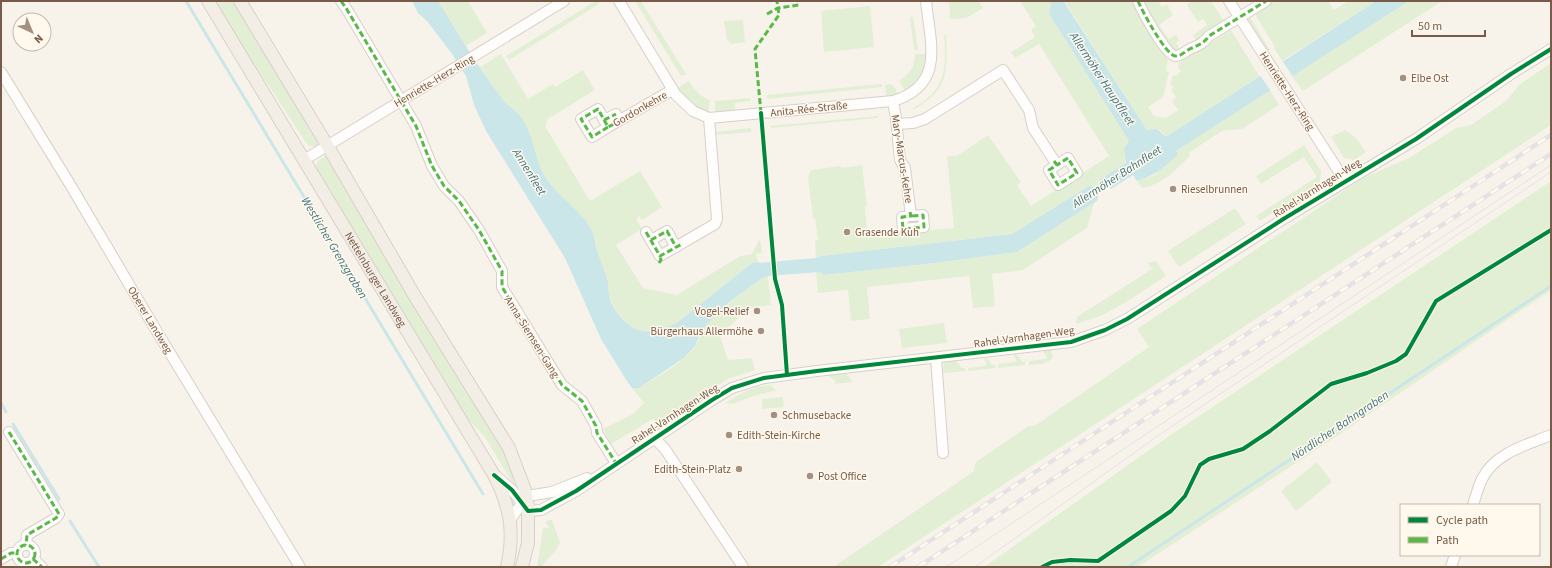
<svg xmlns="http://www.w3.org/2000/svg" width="1552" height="568" viewBox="0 0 1552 568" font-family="'Source Sans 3',sans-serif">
<rect width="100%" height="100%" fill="#f7f3eb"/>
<g fill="#e3efd5">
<polygon points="214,1 236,1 317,141 318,145 316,147 309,146 306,143 269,86 250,61"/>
<polygon points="438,1 468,1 487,33 466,46"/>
<polygon points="593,1 601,1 596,6 509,60 506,56 594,2"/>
<polygon points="635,1 641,1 686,74 681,76"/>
<polygon points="949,1 978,1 983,8 966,18 950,19"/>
<path d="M 1020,1 L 1049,1 L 1051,4 L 1049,14 L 1129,141 C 1123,148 1124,155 1127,163 L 1099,180 L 1102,184 L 1096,189 L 1089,186 L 1012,234 L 821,256 L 816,258 L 815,241 L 818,240 L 815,218 L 813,218 L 808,177 L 811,170 L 839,166 L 842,168 L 862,165 L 867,206 L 865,207 L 867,231 L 864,236 L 954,228 L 947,156 L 957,156 L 988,135 L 1021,182 L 1017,185 L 1031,206 L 1109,156 L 1039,44 L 1015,58 L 1011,52 L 1035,37 L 1031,30 L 1036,26 Z"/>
<polygon points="1060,1 1131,1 1168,60 1166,71 1169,72 1163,97 1148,107 1154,116 1166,118 1178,110 1172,101 1176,97 1171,90 1173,86 1170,84 1173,75 1176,76 1181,71 1178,67 1179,63 1231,30 1259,76 1166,138 1160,130 1147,130 1065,2"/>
<polygon points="1142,1 1158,1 1162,7 1167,4 1173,15 1159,25 1169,39 1176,35 1179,40 1176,43 1180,50 1174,51 1172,47"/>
<polygon points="1191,1 1211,1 1224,21 1196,40 1193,35 1207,25 1203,19 1198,22 1187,5"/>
<polygon points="1275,1 1328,1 1334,10 1348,1 1376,1 1282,61 1274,48 1275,47 1256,16 1256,13"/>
<polygon points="1409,1 1442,1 1303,91 1292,76"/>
<polygon points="870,6 874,47 824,52 821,11"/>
<polygon points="910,17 913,17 918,50 914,50"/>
<polygon points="1250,17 1270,50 1268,52 1248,20"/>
<polygon points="743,20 745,42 731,44 727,40 724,21"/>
<path d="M 944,35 L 946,35 C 948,71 948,91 913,110 L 913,108 C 945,91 947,69 944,35 Z"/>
<polygon points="501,54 528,99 553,84 555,87 583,70 595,90 548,119 545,126 590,201 640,171 662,207 642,220 639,216 636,219 642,229 616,245 643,288 677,295 740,256 752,254 760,238 762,253 756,254 758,262 752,263 678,322 666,328 652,331 639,330 629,325 617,313 609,295 608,283 596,248 594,235 587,223 558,194 546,179 541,168 534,149 521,117 502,99 480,67"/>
<path d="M 915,54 L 929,54 L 924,77 L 906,92 L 899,81 C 910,74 915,66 915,54 Z"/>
<polygon points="1551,63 1551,125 878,567 833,567 973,472 976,462 1027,427 1036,425 1149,347 1137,329 1363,178 1409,158 1456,128 1471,125 1506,101 1519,85"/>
<path d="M 689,81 C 695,90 699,96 710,100 L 708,113 C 695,107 686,100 677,88 Z"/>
<polygon points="882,84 882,87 767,99 767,95"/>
<polygon points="890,84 894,86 898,94 886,96 885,85"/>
<path d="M 1270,90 L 1279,105 L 1242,129 L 1222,131 L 1190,152 L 1189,157 C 1175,171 1162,185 1142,188 L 1137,181 L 1155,175 L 1176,151 Z"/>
<polygon points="750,98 750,101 735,103 735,113 715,113 715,101"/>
<polygon points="878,116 878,118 771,128 770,126"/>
<polygon points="751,128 751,132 716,135 715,132"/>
<polygon points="1345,130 1356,138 1366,152 1354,160 1344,158 1331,137"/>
<polygon points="1304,145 1321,171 1320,182 1260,221 1256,216 1317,177 1304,157 1261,184 1256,176"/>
<path d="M 325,156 L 327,157 L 343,183 L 503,449 L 514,475 L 514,485 L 484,436 L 466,417 L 317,172 C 315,163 317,161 325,156 Z"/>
<polygon points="1551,181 1551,290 1340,434 1138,567 984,567 1169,436"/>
<polygon points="1094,203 1087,228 1023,270 992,274 995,306 973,308 969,276 867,287 870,319 851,321 848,290 818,293 816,272 820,272 824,275 935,263 1017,252"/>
<polygon points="1235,208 1246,224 1179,267 1168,251"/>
<polygon points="1156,261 1166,276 1123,304 1100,316 1076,324 1077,317 1152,269 1148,263"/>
<path d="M 768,276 L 771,305 L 748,308 L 720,336 L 728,360 L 752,358 L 755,370 L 728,379 L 657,425 L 653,419 L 611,444 L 603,429 L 633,414 L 644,403 L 632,388 L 639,388 C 658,376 680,365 694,348 C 700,340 701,331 707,323 C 723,306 743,292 762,278 Z"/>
<polygon points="944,323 947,343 902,348 899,329"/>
<path d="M 1051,350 L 1053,357 C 1048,365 1038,364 1029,365 L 1029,361 L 1045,359 L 1047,357 L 1043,351 Z"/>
<polygon points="1013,355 1017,355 1022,362 1025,361 1025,365 998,368 998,364 1015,362 1017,361"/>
<polygon points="987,358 992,365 995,365 995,368 968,371 968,368 984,366 987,364 984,359"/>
<polygon points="951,360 956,361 962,368 965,368 965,371 943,373 944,363"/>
<polygon points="846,373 853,382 835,384 835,381 828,375"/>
<path d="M 770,385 L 776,390 L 751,397 L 733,404 L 725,403 C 739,394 753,386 770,385 Z"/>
<polygon points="783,397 784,407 762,409 762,399"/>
<polygon points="1317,462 1332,482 1296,511 1281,491"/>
<polygon points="548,520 552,520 560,542 557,549 541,567 537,567 543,527 548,529 549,526 545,523"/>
</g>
<path fill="#cbe6e9" d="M 412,1 L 438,1 C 458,33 478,67 501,97 C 506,105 515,109 520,116 C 534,134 534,159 546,178 C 559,199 586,212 594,236 C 595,239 595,244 596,247 C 599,259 605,270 608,282 C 609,286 608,290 609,294 C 611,306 619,317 628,324 C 643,337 663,330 678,322 L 752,263 L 758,262 L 760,263 L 816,258 L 821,256 L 1012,234 L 1089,186 L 1096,188 L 1102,184 L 1099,180 L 1126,163 L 1124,149 L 1129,141 L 1049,14 L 1051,4 L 1049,1 L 1064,2 L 1147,130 L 1157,129 L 1166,137 L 1376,1 L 1409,1 L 1176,151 L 1178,154 C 1163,169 1157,174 1137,181 L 1133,175 L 1111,189 L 1109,187 L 1099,193 L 1097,201 L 1017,252 L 935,263 L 824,275 L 820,272 L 768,276 L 762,278 L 728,303 L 707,324 L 701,332 L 695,346 L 684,358 L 639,388 L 632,388 L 627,381 L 601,339 L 565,258 L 486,131 L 474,105 L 466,76 L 452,54 L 427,21 L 418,13 Z"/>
<polygon fill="#f7f3eb" points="1281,59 1293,77 1271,91 1259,74"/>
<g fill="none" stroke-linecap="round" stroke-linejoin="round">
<g stroke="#cbe6e9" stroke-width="3">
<polyline points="186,1 483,494"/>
<polyline points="1,403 6,412"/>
<polyline points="13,424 59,499"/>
<polyline points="70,521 99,567"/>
<polyline points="1128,567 1551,286"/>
</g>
<g stroke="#d6d0c9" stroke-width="12">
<g id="minor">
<polyline points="341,1 346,8 416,126 432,166 444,186 459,201 479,230 502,271 502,287 562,385 582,401 596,426 597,433 616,463"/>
<path d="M 619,1 L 676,95 L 693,111 L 709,118 L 893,101 C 946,85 930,43 926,1"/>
<path d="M 1138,1 C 1142,11 1166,55 1175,56 C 1181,57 1186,50 1192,48 C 1199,45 1204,43 1209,36 L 1266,1"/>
<polyline points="1229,1 1345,181"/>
<polyline points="1,72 71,186 156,330 300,567"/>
<polyline points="893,101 896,118 900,160 905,168 911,216 902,217 903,229 924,227 923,215 911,216"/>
<polyline points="604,120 616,114"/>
<polyline points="897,124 913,123 925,119 1003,70 1029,110 1033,128 1057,165 1049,170 1058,185 1077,173 1068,158 1057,165"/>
<polyline points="608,127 592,137 581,119 598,109 608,127 672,90"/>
<polyline points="304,160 564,1"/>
<polyline points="646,232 660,256 715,224 717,219 709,118"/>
<polyline points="651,240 667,231 676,247"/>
<polyline points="936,358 943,453"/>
<polyline points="9,432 59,514 56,518 27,535 26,545"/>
<polyline points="655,439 665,449 743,567"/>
<polyline points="495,475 512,490 528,511 541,510 576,491 712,400 732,388 764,378 817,371 1071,342 1105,330 1127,319 1285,218 1416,139 1511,74 1551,49"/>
<path d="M 1473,505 C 1476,496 1478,487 1482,479 C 1495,453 1526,445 1551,435"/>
<polyline points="510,520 527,496 552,492 587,478"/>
<circle cx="26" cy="554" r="9"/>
<polyline points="1,559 11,553 17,553"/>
<polyline points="33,559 42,567"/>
<polyline points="1451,567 1455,555"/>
</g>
</g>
<g stroke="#d9d0c9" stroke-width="14">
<g id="major">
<path id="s1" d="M 208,1 L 494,475 C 510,506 515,532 507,567"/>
<polyline points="240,1 327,145 416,298 509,448 525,490 528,506 528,543 522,567"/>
</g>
</g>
<use href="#minor" stroke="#fefdfc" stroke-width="10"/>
<use href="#major" stroke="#f3eee5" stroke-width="12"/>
<g stroke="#e5e2e5" stroke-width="1">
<polyline points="946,567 1551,165"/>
<polyline points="975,567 1159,435 1551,172"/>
</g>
<g stroke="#e5e2e5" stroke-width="4.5">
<g id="rail">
<polyline points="890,567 1551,135"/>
<polyline points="918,567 1551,154"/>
</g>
</g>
<use href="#rail" stroke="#fff8ec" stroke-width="3" stroke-dasharray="9" stroke-linecap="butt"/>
<g stroke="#58b947" stroke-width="3" stroke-dasharray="6 3" stroke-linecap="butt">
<polyline points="341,1 346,8 416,126 432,166 444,186 459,201 479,230 502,271 502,287 562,385 582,401 596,426 597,433 616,463"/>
<path d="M 1138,1 C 1142,11 1166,55 1175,56 C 1181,57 1186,50 1192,48 C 1199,45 1204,43 1209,36 L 1266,1"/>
<polyline points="767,14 778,8 799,5"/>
<polyline points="761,113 755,49 779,15 777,1"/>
<polyline points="604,120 616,114"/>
<polyline points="608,127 592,137 581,119 598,109 608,127 620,121"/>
<polyline points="1054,161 1057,165 1049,170 1058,185 1077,173 1068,158 1057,165"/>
<polyline points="910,212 911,216 902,217 903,229 924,227 923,215 911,216"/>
<polyline points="646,232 660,256 682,244"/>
<polyline points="651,240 667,231 676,247"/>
<polyline points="659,263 661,260 660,256"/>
<polyline points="9,432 59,514 56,518 27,535 26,545"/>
<circle cx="26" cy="554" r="9"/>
<polyline points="1,559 11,553 17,553"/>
<polyline points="33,559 42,567"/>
</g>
<g stroke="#fff8ec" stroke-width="6">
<g id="cycleway">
<polyline points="761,113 775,279 782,305 787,375"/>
<polyline points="494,475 512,490 528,511 541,510 576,491 712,400 732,388 764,378 817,371 1071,342 1105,330 1127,319 1285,218 1416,139 1511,74 1551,49"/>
<polyline points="1042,567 1052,562 1070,560 1098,561 1171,511 1185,496 1200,465 1209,459 1243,449 1270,431 1331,384 1367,373 1396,361 1406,354 1436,301 1551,230"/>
</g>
</g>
<use href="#cycleway" stroke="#00873e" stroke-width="4"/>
</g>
<g fill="#a49082" stroke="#fff8ec" stroke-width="1.5">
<circle cx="1403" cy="78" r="4"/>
<circle cx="1173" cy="189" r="4"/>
<circle cx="847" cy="232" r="4"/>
<circle cx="757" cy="311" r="4"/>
<circle cx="761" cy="331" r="4"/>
<circle cx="774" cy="415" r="4"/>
<circle cx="729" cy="435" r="4"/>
<circle cx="739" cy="469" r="4"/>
<circle cx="810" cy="476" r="4"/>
</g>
<g text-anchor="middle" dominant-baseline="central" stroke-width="3" stroke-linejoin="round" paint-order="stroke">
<g font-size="11" fill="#785a49" stroke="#fff8ec" text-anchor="start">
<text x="1411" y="78">Elbe Ost</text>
<text x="1181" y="189">Rieselbrunnen</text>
<text x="855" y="232">Grasende Kuh</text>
<text x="749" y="311" text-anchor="end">Vogel-Relief</text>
<text x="753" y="331" text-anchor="end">Bürgerhaus Allermöhe</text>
<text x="782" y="415">Schmusebacke</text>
<text x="737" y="435">Edith-Stein-Kirche</text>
<text x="731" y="469" text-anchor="end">Edith-Stein-Platz</text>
<text x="818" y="476">Post Office</text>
</g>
<g font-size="11" fill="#785a49" stroke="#fff8ec">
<text transform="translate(434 81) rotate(-31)">Henriette-Herz-Ring</text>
<text transform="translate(1287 91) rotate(57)">Henriette-Herz-Ring</text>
<text transform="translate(640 109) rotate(-30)">Gordonkehre</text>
<text transform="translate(809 109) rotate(-6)">Anita-Rée-Straße</text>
<text transform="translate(902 159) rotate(81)">Mary-Marcus-Kehre</text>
<text transform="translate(1317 188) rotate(-32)">Rahel-Varnhagen-Weg</text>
<text stroke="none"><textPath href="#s1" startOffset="325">Nettelnburger Landweg</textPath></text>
<text transform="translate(150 320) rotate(59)">Oberer Landweg</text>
<text transform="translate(532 337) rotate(58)">Anna-Siemsen-Gang</text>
<text transform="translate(1024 337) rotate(-8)">Rahel-Varnhagen-Weg</text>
<text transform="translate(675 414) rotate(-33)">Rahel-Varnhagen-Weg</text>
</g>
<g font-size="12" font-style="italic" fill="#3f7785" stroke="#fff8ec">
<text transform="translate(1102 79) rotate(57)">Allermöher Hauptfleet</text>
<text transform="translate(529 172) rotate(58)">Annenfleet</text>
<text transform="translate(1117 177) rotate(-33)">Allermöher Bahnfleet</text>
<text transform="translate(334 248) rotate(59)">Westlicher Grenzgraben</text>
<text transform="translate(1340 426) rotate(-34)">Nördlicher Bahngraben</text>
</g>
</g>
<rect width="1552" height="568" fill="none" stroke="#785a49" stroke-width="4"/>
<rect x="1400" y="504" width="140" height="52" fill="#fff8ec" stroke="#c9b9ab"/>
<rect x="1408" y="517" width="20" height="6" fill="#00873e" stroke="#c9b9ab"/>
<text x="1436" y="524" font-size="12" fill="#785a49">Cycle path</text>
<rect x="1408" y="537" width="20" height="6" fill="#58b947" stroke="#c9b9ab"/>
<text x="1436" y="544" font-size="12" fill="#785a49">Path</text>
<g transform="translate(32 32) rotate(136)"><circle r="19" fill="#fff8ec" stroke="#c9b9ab"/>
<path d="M0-3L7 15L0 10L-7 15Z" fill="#a49082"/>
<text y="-6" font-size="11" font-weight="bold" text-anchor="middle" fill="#785a49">N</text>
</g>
<path d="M1412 30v6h73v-6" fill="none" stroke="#785a49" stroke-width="2"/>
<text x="1418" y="30" font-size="12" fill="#785a49" stroke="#fff8ec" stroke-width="3" paint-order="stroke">50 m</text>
</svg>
